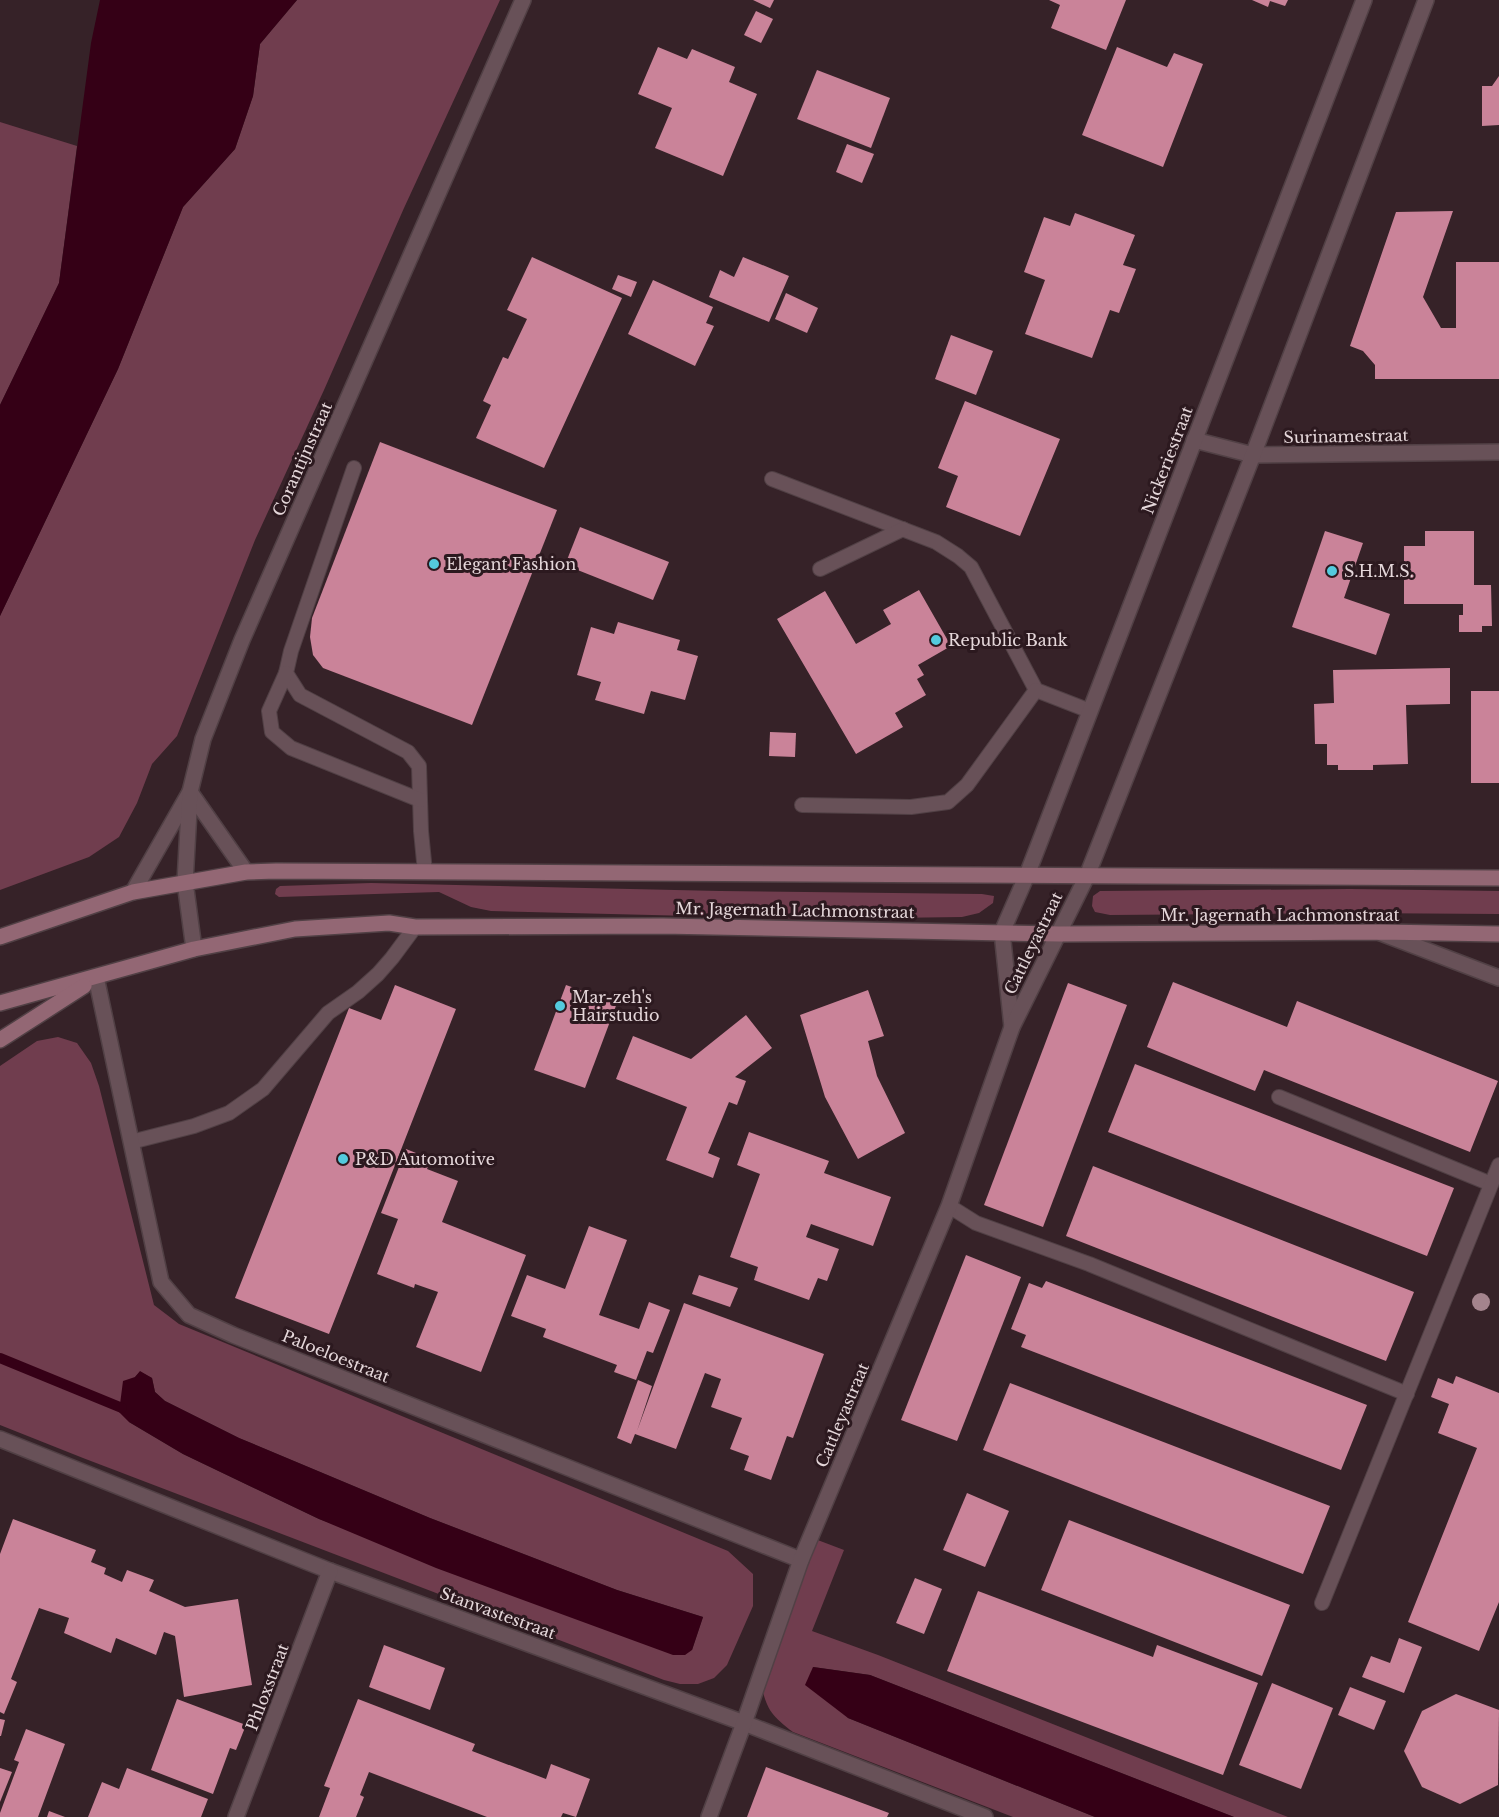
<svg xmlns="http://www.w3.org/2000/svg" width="1499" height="1817" viewBox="0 0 1499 1817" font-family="'Libre Baskerville',serif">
<rect width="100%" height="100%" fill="#362228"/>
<g fill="#703d4e" fill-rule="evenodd">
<polygon points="297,0 500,0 404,208 324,390 255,540 177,736 152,764 137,803 119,837 89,857 0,890 0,616 118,369 183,207 235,149 253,96 260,44"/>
<polygon points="0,122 77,146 59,283 0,405"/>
<polygon points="371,883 720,891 982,894 994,896 993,903 979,913 962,917 816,919 491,911 471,907 439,892 279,897 275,894 276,889 280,886"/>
<polygon points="1350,889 1499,891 1499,914 1349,913 1110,915 1095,912 1092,906 1093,896 1100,891"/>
<path d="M 58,1037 L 77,1043 L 91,1063 L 99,1086 L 154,1305 L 179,1324 L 728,1551 L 753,1574 L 753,1606 L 727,1665 L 714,1678 L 698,1684 L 680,1684 L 664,1680 L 83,1458 L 0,1425 L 0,1066 L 37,1041 ZM 140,1372 L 152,1378 L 155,1392 L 165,1401 L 239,1438 L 430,1518 L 617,1590 L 703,1617 L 692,1650 L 319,1519 L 183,1454 L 129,1422 L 135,1377 Z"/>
<path d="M 815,1539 L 844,1550 L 812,1631 L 878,1655 L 1288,1817 L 1234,1817 L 870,1675 L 813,1667 L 848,1718 L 1095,1817 L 1013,1817 L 793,1732 C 771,1715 767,1710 761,1684 Z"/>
</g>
<g fill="#350016">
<polygon points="100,0 297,0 260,44 253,96 235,149 183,207 118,369 0,616 0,405 59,283 91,43"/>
<polygon points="140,1371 152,1378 155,1392 165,1401 239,1438 430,1518 617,1590 703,1617 692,1650 685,1655 673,1655 436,1568 319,1519 183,1454 129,1422 119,1412 123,1381 135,1377"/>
<polygon points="813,1667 870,1675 1234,1817 1095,1817 848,1718 805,1685"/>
</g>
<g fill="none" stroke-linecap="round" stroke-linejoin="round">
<polyline stroke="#350016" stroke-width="10" points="0,1358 122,1408"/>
</g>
<g fill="#ca8399">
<polygon points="753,0 774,0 770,8"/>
<polygon points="1049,0 1126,0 1106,50 1051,28 1060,5"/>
<polygon points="1252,0 1288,0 1285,6 1270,1 1268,7"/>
<polygon points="756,11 773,19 761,43 744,35"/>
<polygon points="658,47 687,59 692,49 735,67 729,82 757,94 723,176 655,148 672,108 638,94"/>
<polygon points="1117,47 1167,67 1174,53 1203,64 1163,167 1082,135"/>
<polygon points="817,70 890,98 871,148 797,119"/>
<polygon points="1499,76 1499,125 1482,126 1482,86 1492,86"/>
<polygon points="847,144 874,154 862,183 836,172"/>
<polygon points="1453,211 1423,297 1441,328 1456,328 1456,262 1499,262 1499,379 1375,379 1375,365 1363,351 1350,346 1396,212"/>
<polygon points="1075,213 1135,235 1123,265 1136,269 1119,313 1110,310 1092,358 1025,334 1045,280 1024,272 1044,217 1070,226"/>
<polygon points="532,257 622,298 544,468 476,438 491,405 483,401 503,357 508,359 527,319 507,310"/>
<polygon points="743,257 789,276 769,322 709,297 720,270 734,277"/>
<polygon points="618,275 637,282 631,297 612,289"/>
<polygon points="653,280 713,307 706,323 714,326 695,366 628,334"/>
<polygon points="786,293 818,308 807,333 775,319"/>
<polygon points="951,335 993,351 976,395 935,379"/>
<polygon points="965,401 1060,439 1020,536 946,507 958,476 938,468"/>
<polygon points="380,442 557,510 472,725 323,668 313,655 310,637 312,618"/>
<polygon points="580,527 669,562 653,600 565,565"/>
<polygon points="1325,531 1363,543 1344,598 1390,614 1376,655 1292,627"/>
<polygon points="1425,531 1474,531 1474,585 1491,585 1492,626 1482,626 1482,632 1459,632 1459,615 1463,615 1463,604 1404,604 1404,546 1425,546"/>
<polygon points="919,590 951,646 918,665 924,675 917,679 926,695 895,713 903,727 856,754 777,619 825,591 856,644 891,624 883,610"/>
<polygon points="618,622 680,640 677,650 698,656 685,700 651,691 644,714 595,700 601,682 577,675 591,627 614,634"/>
<polygon points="1450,668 1450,704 1406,705 1408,764 1373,765 1373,770 1338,770 1338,765 1327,765 1327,744 1315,744 1314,704 1334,703 1333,670"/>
<rect x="1471" y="691" width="28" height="92"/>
<polygon points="770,732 796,733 795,757 769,756"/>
<polygon points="1173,982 1287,1027 1297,1001 1498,1081 1470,1152 1264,1070 1255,1091 1147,1047"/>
<polygon points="1068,983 1127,1005 1043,1227 984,1205"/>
<polygon points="395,985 456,1009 329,1334 235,1298 349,1008 381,1020"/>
<polygon points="566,985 617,1003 585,1088 534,1070"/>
<polygon points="868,990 884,1036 868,1041 877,1076 905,1133 858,1159 825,1097 800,1015"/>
<polygon points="746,1015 772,1048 735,1077 746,1081 737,1105 729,1102 708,1153 720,1158 713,1178 666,1160 687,1107 616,1079 633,1036 691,1059"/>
<polygon points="1135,1064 1454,1188 1427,1256 1108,1132"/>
<polygon points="749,1132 829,1161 824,1173 891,1197 873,1246 811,1224 806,1237 839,1249 827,1281 818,1278 809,1300 754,1280 758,1267 730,1257 760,1174 737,1165"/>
<polygon points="406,1149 431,1159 427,1169 458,1181 442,1222 526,1255 481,1372 416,1347 438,1292 415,1284 414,1288 377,1274 398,1219 381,1213"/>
<polygon points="1093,1166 1414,1292 1386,1361 1066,1236"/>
<polygon points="589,1226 627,1240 599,1315 639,1329 649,1302 670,1310 653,1353 647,1351 636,1380 614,1372 617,1365 543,1337 546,1329 511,1316 527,1275 565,1289"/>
<polygon points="966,1255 1021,1277 957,1441 901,1420"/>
<polygon points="699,1275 738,1288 730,1307 692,1294"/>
<polygon points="1046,1281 1367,1405 1341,1470 1021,1347 1026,1335 1011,1329 1029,1283 1042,1288"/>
<polygon points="684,1303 824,1354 793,1438 787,1436 771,1480 744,1470 749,1456 730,1449 742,1418 711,1407 721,1379 705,1373 676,1449 635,1434 631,1444 617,1438 638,1380 652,1386 637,1431"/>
<polygon points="1456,1376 1499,1393 1499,1602 1479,1651 1408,1622 1477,1448 1438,1433 1449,1404 1431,1397 1438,1378 1453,1384"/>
<polygon points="1010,1383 1330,1506 1303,1574 983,1450"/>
<polygon points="967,1493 1009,1511 985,1567 943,1550"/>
<polygon points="13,1519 96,1550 91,1562 106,1568 104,1574 122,1582 127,1570 154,1580 149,1591 185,1607 238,1599 252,1685 184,1697 175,1636 164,1632 156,1655 116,1638 111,1653 64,1633 69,1618 39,1608 11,1679 17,1682 4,1714 0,1712 0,1554"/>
<polygon points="1069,1520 1290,1605 1262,1676 1041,1590"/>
<polygon points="915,1578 942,1589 924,1634 896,1623"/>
<polygon points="978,1591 1153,1657 1157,1645 1258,1683 1223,1775 947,1671"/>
<polygon points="1399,1638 1422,1647 1404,1693 1362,1677 1371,1656 1390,1663"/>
<polygon points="384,1645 445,1668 430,1710 369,1687"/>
<polygon points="1272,1683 1333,1708 1301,1789 1239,1765"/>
<polygon points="1350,1687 1386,1701 1374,1730 1338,1715"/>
<polygon points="1456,1694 1499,1710 1498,1785 1460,1804 1422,1787 1404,1751 1422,1711"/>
<polygon points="177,1699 246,1725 236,1750 230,1748 213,1794 151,1770"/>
<polygon points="358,1699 475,1744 472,1751 546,1779 551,1764 590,1779 576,1817 563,1813 561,1817 487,1817 369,1772 360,1795 364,1797 356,1817 319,1817 330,1788 324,1786"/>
<polygon points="0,1719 5,1720 1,1736 0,1736"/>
<polygon points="26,1729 65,1744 38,1817 0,1817 0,1813 19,1762 14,1760"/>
<polygon points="766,1767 889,1813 887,1817 747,1817"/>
<polygon points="0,1768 12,1772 0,1802"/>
<polygon points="127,1768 208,1799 201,1817 88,1817 102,1782 119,1789"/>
<polygon points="49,1811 65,1817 47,1817"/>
</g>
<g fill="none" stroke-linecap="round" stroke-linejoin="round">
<g stroke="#514045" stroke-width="16">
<g id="service">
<polyline points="354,468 291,651 286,673 300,695 408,752 419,766 421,831 425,872"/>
<polyline points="772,479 936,542 958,556 971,567 1036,690 1090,711"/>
<polyline points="820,569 903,529"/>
<polyline points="286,673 269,711 272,732 291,748 420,800"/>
<polyline points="802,805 911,807 948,802 967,785 1036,690"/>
<polyline points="1279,1097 1491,1184"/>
<polyline points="131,1142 194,1126 229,1113 263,1089 328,1013 358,992 378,974 392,958 415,927"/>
<polyline points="949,1206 976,1223 1089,1264 1407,1394"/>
<polyline points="1322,1603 1499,1165"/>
</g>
</g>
<g stroke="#514045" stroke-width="18">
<g id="minor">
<polyline points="1194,440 1253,455 1499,452"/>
<polyline points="1381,933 1499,978"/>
<polyline points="96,977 161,1282 189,1315 233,1335 801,1560"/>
<polyline points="1012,1027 1002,932 1027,875 1364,0"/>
<polyline points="0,1439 330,1571 744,1723 985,1817"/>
<polyline points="236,1817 330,1571"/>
<polyline points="709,1817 744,1723 801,1560 949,1206 1012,1027 1087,876 1253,455 1426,0"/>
</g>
</g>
<g stroke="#514045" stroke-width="18">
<g id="tertiary">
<polyline points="133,892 190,792 246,872"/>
<polyline points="194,949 185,882 190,792 203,739 242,640 523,0"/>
</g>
</g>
<g stroke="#514045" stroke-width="18">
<g id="secondary">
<polyline points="0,937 133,892 246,872 276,871 1499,878"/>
<polyline points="0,1003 194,949 295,929 389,923 415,927 663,926 1059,934 1380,932 1499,934"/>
<polyline points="0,1040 84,986"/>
</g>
</g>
<use href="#service" stroke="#685158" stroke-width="14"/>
<use href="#minor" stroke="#685158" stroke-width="15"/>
<use href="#tertiary" stroke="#685158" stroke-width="15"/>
<use href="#secondary" stroke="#936774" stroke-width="15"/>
</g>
<circle fill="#a4848d" cx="1481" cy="1302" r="9"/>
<g fill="#54cadd" stroke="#2c191f" stroke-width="2">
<circle cx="434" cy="564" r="6"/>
<circle cx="1332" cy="571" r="6"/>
<circle cx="936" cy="640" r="6"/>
<circle cx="560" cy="1006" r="6"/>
<circle cx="343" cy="1159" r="6"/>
</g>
<g text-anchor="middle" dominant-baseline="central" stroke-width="6" stroke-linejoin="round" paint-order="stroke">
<g font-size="16" fill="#e5d7da" stroke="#2c191f">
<text transform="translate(1346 436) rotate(-1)">Surinamestraat</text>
<text transform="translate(302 459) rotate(-66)">Corantijnstraat</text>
<text transform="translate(1167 460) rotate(-69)">Nickeriestraat</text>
<text transform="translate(795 910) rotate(1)">Mr. Jagernath Lachmonstraat</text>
<text x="1280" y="915">Mr. Jagernath Lachmonstraat</text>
<text transform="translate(1033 943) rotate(-64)">Cattleyastraat</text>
<text transform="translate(336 1356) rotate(22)">Paloeloestraat</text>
<text transform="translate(842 1415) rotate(-67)">Cattleyastraat</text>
<text transform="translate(498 1613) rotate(20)">Stanvastestraat</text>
<text transform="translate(267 1687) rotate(-69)">Phloxstraat</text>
</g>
<g font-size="16" fill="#e5d7da" stroke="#2c191f" text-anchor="start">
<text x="446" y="564">Elegant Fashion</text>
<text x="1344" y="571">S.H.M.S.</text>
<text x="948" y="640">Republic Bank</text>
<text x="572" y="997">Mar-zeh's<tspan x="572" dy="18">Hairstudio</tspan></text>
<text x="355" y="1159">P&amp;D Automotive</text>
</g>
</g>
</svg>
